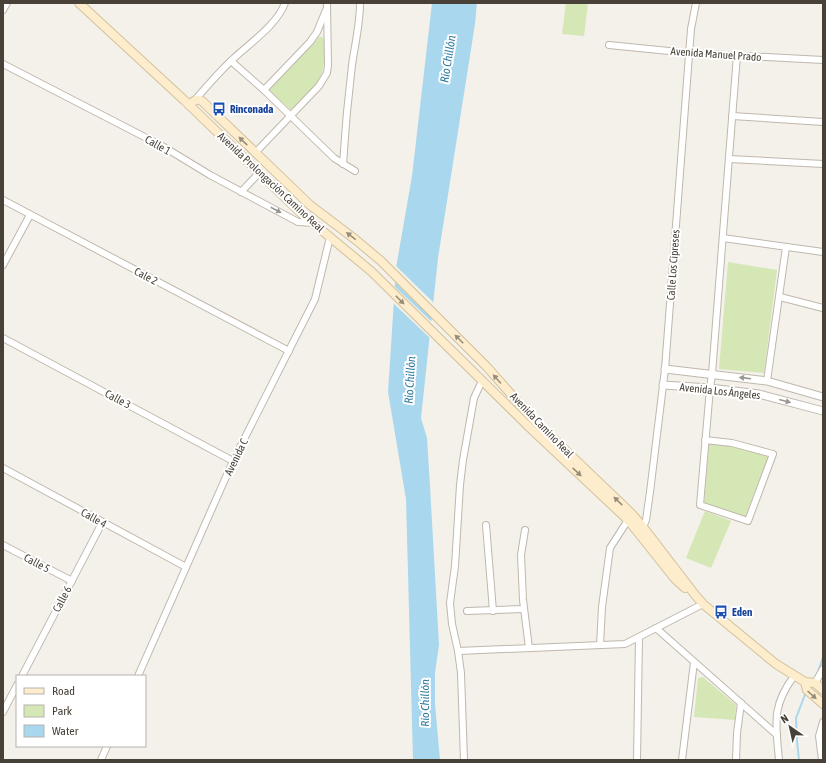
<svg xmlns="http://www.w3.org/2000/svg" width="826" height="763" viewBox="0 0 826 763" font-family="'Asap Condensed',sans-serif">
<rect width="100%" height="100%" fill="#f4f1ea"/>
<g fill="#d4e7b5">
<polygon points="566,3 588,3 584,36 562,34"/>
<path d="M 319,37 L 322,37 L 324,40 C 324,49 325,60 323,68 C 321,83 301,99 291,110 L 269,90 Z"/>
<polygon points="728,262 777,270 764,373 719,369"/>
<polygon points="709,443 734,447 769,456 745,517 704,503"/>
<polygon points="705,511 731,521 711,568 686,558"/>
<polygon points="703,677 736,705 735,720 694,717 698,678"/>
</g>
<polygon fill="#a9d8ee" points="432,3 477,3 475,24 438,258 421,418 427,438 430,486 439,645 435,673 435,704 440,760 413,760 406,499 388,392 396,268 412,176"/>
<g fill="#f4f1ea">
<polygon points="395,265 435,304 433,319 393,280"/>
<polygon points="393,285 433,323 431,339 392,302"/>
</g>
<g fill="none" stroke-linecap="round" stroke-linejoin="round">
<g stroke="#a9d8ee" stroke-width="2">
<polyline points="817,675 823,657"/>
<polyline points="819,692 823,695"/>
<polyline points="799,760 797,741 796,718 806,692"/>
</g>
<g stroke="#c0b7ad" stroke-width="8">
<g id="minor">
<polyline points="3,10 7,3"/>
<polyline points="609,45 689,53 823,60"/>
<polyline points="231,61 264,90 334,158 355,171"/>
<polyline points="3,64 164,147 210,175 298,222 314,223"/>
<polyline points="264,90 310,42 317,32 326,10"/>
<path d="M 195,100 C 207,86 219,72 233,59 C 250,43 277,25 285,3"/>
<polyline points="732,116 823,122"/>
<polyline points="255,153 319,86 327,73 328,65 327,3"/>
<polyline points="729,159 823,164"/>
<path d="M 343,164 C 345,131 348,98 352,65 C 355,44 360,24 360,3"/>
<polyline points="241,192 259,173"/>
<polyline points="3,200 289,351"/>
<polyline points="723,238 823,252"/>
<polyline points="3,265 30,215"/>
<polyline points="780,297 823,308"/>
<polyline points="3,338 233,461"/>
<polyline points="767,381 786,247"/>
<polyline points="705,440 732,443 773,454 748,521 700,505 710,388 712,374 737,55"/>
<polyline points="3,468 186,567"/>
<polyline points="486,525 493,611"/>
<polyline points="643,527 646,520 650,492 665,369 691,29 696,3"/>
<polyline points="525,530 521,555 523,600 529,648"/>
<polyline points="3,545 72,581"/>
<polyline points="467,611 524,609"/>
<polyline points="656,628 777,735"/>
<polyline points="600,645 602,607 610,548 628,520"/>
<polyline points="458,651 625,644 703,604"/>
<polyline points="22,676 102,523"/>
<polyline points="138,676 233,461 315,299 330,237"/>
<polyline points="815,683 823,669"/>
<polyline points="3,712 17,685"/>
<polyline points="101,760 107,746"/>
<polyline points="464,760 461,673 458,651 452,624 450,603 455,566 460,485 463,460 474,398 482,381"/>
<polyline points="637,760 639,637"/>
<polyline points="682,760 694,662"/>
<polyline points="736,760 737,733 741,703"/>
<path d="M 779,760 C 776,724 771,707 794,676"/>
<polyline points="822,760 819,736 823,722"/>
</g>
</g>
<g stroke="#c0b7ad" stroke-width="9">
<g id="tertiary">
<polyline points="665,369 767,381 823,397"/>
<polyline points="663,385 710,388 759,394 823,411"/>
</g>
</g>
<g stroke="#d2c09b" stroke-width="10">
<g id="secondary">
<polyline points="79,3 184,100 301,213 372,272 527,425 628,520 675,579 685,588"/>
<path d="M 189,105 C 194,101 196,98 202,101 L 310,205 L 356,240 L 381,261 L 487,367 L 534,420 L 632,514 L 643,527 L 696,596 L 703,604 L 776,664 L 805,682 L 815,683 L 823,690"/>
<polyline points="805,682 807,690 823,704"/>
</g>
</g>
<use href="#minor" stroke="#fff" stroke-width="6"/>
<use href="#tertiary" stroke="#fff" stroke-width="7"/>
<use href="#secondary" stroke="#fdedcc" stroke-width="8"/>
</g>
<defs><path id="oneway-solid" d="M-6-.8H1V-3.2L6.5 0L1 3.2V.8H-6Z"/></defs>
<g fill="#998e7b">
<use href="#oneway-solid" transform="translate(243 141) rotate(-136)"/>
<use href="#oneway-solid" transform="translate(351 236) rotate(-142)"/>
<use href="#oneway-solid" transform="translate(400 300) rotate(45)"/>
<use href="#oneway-solid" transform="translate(459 339) rotate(-135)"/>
<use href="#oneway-solid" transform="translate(497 379) rotate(-132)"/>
<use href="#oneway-solid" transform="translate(577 472) rotate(43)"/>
<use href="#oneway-solid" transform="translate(618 501) rotate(-136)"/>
<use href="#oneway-solid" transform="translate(812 695) rotate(42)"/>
</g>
<g fill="#9a9692">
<use href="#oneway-solid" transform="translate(276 210) rotate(28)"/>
<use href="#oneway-solid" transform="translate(745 378) rotate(-173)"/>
<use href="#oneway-solid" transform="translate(785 401) rotate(15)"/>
</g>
<defs>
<g id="bus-bare" transform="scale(1.08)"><path d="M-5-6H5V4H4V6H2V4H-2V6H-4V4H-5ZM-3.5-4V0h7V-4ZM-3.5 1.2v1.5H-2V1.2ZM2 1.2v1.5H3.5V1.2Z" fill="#1a4fb4" stroke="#fff" stroke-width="2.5" paint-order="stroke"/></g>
</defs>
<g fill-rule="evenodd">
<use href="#bus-bare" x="219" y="109"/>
<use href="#bus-bare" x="721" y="612"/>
</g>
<g text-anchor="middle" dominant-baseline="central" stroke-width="4" stroke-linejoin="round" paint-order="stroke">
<g font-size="11" fill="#484138" stroke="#fff">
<text transform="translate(716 54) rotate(4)">Avenida Manuel Prado</text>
<text transform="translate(158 145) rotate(29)">Calle 1</text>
<text transform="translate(271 182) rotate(43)">Avenida Prolongación Camino Real</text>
<text transform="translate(673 265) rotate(-86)">Calle Los Cipreses</text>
<text transform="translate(146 276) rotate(28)">Cale 2</text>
<text transform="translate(720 391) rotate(6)">Avenida Los Ángeles</text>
<text transform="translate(118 399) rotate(28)">Calle 3</text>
<text transform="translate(542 425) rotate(46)">Avenida Camino Real</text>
<text transform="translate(236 457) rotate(-64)">Avenida C</text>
<text transform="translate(94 518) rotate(29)">Calle 4</text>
<text transform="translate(37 563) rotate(28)">Calle 5</text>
<text transform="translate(62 599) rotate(-62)">Calle 6</text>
</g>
<g font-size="11" font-weight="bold" fill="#164399" stroke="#fff" text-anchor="start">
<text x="230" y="109">Rinconada</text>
<text x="732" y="612">Eden</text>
</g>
<g font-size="12" font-style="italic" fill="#307ba1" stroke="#fff">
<text transform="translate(448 59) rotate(-81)">Río Chillón</text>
<text transform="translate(410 380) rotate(-87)">Río Chillón</text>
<text transform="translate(425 703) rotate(-90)">Río Chillón</text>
</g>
</g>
<rect width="826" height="763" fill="none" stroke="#484138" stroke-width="8"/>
<rect x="16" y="675" width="130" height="72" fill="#ffffff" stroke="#b6b3af"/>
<rect x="24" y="688" width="20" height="6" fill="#fdedcc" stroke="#b6b3af"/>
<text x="52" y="695" font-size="12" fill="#484138">Road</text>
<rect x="24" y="705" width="20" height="12" fill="#d4e7b5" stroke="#b6b3af"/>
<text x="52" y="715" font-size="12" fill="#484138">Park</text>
<rect x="24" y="725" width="20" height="12" fill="#a9d8ee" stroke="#b6b3af"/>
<text x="52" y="735" font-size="12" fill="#484138">Water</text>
<g transform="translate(790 727) rotate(326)" stroke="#ffffff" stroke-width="3" paint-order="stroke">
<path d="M0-3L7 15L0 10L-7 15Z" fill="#484138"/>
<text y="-6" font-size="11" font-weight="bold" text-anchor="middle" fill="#484138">N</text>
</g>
</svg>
